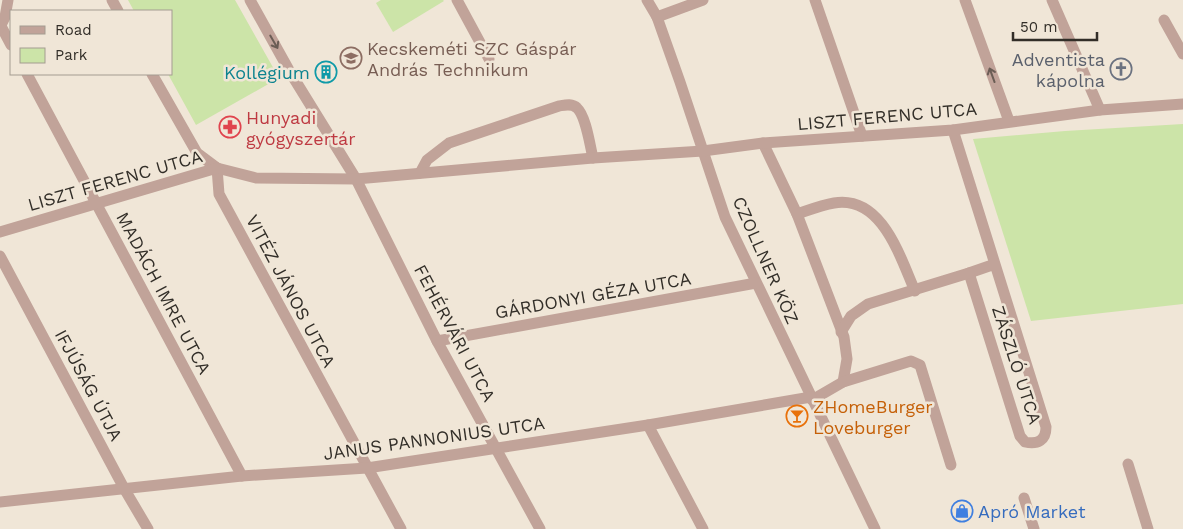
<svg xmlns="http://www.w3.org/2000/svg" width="1183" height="529" viewBox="0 0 1183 529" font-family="'Work Sans',sans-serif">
<rect width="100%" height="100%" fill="#f0e6d7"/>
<g fill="#cce4a8">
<polygon points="128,0 235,0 279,78 196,125 168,74 171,74 171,11 134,11"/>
<polygon points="381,0 443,0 444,1 393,32 376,3"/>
<polygon points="1183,124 1183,304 1031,321 973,139 1065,131"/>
</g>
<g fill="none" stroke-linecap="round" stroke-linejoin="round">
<g stroke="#c1a399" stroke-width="11">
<polyline points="112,0 118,11"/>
<polyline points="250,0 290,72 356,179 437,341 540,529"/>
<polyline points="457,0 489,59"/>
<polyline points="647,0 657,17 680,82 725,217 875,529"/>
<polyline points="815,0 862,136"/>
<polyline points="965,0 1009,121"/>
<polyline points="1052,0 1100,110"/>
<polyline points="657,17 703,0"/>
<polyline points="1164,20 1183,54"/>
<polyline points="1,26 11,45"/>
<polyline points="0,27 5,17 8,0"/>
<polyline points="27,74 242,476"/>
<polyline points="152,74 197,153 217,168"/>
<path d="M 953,130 L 1046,427 C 1046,440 1038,445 1025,442 L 1020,436 L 969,273 L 995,264"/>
<polyline points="763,143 797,214 844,337 847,359 843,382"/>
<polyline points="217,168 219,194 401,529"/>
<path d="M 420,173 L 427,160 L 449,143 L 559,106 C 565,105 572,103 577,108 C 586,116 590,146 593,158"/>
<path d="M 797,214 C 809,210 822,205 834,203 C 882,195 900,257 915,291"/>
<polyline points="0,232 217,168 256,178 356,179 593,158 703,151 763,143 953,130 1100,110 1183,104"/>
<polyline points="0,256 125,490 148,529"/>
<polyline points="841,332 851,316 868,304 969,273"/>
<polyline points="437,341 756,283"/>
<polyline points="812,400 843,382 911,361 920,365 951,465"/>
<polyline points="648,425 703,529"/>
<polyline points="1128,464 1148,529"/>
<polyline points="1024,498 1034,529"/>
<polyline points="0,502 242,476 367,468 648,425 811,397"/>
</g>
</g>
<defs><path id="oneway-shaft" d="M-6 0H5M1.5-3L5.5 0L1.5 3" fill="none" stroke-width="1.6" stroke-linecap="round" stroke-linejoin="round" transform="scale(1.25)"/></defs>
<g stroke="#6b5d55">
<use href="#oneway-shaft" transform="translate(274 42) rotate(60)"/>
<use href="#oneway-shaft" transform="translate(992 75) rotate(-110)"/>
</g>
<defs>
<g id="school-ring" transform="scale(1.125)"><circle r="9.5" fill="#f0e6d7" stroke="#8d6e63" stroke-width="1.5"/><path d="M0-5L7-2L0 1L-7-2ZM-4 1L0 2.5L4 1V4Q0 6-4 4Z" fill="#8d6e63"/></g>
<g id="church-ring" transform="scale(1.125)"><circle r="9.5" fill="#f0e6d7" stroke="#6b7280" stroke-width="1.5"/><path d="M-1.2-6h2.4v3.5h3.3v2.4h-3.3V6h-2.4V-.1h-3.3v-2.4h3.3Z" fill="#6b7280"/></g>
<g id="building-ring" transform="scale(1.125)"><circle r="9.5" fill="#f0e6d7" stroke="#0f9aa8" stroke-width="1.5"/><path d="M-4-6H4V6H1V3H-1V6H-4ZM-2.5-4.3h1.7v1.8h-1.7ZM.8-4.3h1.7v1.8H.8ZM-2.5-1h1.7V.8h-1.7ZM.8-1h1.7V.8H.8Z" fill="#0f9aa8"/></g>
<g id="pharmacy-ring" transform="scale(1.125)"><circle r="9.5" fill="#f0e6d7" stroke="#e0444e" stroke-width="1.5"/><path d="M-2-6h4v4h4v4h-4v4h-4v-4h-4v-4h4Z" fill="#e0444e"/></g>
<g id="bar-ring" transform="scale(1.125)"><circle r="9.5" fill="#f0e6d7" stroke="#e8710a" stroke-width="1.5"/><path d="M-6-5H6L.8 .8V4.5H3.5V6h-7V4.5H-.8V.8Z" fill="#e8710a"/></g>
<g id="shop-ring" transform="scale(1.125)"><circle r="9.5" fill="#f0e6d7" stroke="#3f7fe0" stroke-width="1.5"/><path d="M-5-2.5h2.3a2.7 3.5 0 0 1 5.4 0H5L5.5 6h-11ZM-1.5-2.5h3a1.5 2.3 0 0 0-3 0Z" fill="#3f7fe0"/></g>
</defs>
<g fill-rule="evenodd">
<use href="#school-ring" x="351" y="58"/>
<use href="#church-ring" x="1121" y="69"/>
<use href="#building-ring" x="326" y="72"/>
<use href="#pharmacy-ring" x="230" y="127"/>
<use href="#bar-ring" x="797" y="416"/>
<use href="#shop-ring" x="962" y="511"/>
</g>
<g text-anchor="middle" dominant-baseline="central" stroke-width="5" stroke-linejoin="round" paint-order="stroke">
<g font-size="18" fill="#785e54" stroke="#f0e6d7" text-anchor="start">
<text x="367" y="48">Kecskeméti SZC Gáspár<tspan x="367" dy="21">András Technikum</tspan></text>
</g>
<g font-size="18" fill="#5b616d" stroke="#f0e6d7" text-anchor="end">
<text x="1105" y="59">Adventista<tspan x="1105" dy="21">kápolna</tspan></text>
</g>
<g font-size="18" fill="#0d838f" stroke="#f0e6d7" text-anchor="end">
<text x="310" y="72">Kollégium</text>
</g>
<g font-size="18" fill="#322e28" stroke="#f0e6d7">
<text transform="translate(887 116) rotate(-5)">LISZT FERENC UTCA</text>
<text transform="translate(115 180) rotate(-16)">LISZT FERENC UTCA</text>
<text transform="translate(766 260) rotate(66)">CZOLLNER KÖZ</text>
<text transform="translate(291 291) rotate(62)">VITÉZ JÁNOS UTCA</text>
<text transform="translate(164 293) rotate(62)">MADÁCH IMRE UTCA</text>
<text transform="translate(593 295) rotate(-10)">GÁRDONYI GÉZA UTCA</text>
<text transform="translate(455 333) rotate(62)">FEHÉRVÁRI UTCA</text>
<text transform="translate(1017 365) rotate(72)">ZÁSZLÓ UTCA</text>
<text transform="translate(89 385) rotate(62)">IFJÚSÁG ÚTJA</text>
<text transform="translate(434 438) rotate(-8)">JANUS PANNONIUS UTCA</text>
</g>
<g font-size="18" fill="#be3a42" stroke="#f0e6d7" text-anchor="start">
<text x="246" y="117">Hunyadi<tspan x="246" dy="21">gyógyszertár</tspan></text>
</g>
<g font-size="18" fill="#c56008" stroke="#f0e6d7" text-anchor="start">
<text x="813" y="406">ZHomeBurger<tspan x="813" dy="21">Loveburger</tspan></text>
</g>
<g font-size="18" fill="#366cbe" stroke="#f0e6d7" text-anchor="start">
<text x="978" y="511">Apró Market</text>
</g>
</g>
<rect x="10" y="10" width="162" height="65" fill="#f0e6d7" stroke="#a49c91"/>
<rect x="20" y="26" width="25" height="8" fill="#c1a399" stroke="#a49c91"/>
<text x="55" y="35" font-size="15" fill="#322e28">Road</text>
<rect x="20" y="48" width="25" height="15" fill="#cce4a8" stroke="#a49c91"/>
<text x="55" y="60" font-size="15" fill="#322e28">Park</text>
<path d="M1013 32v8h84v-8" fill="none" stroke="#322e28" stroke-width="2.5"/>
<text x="1020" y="32" font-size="15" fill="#322e28" stroke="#f0e6d7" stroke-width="4" paint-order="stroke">50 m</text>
</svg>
